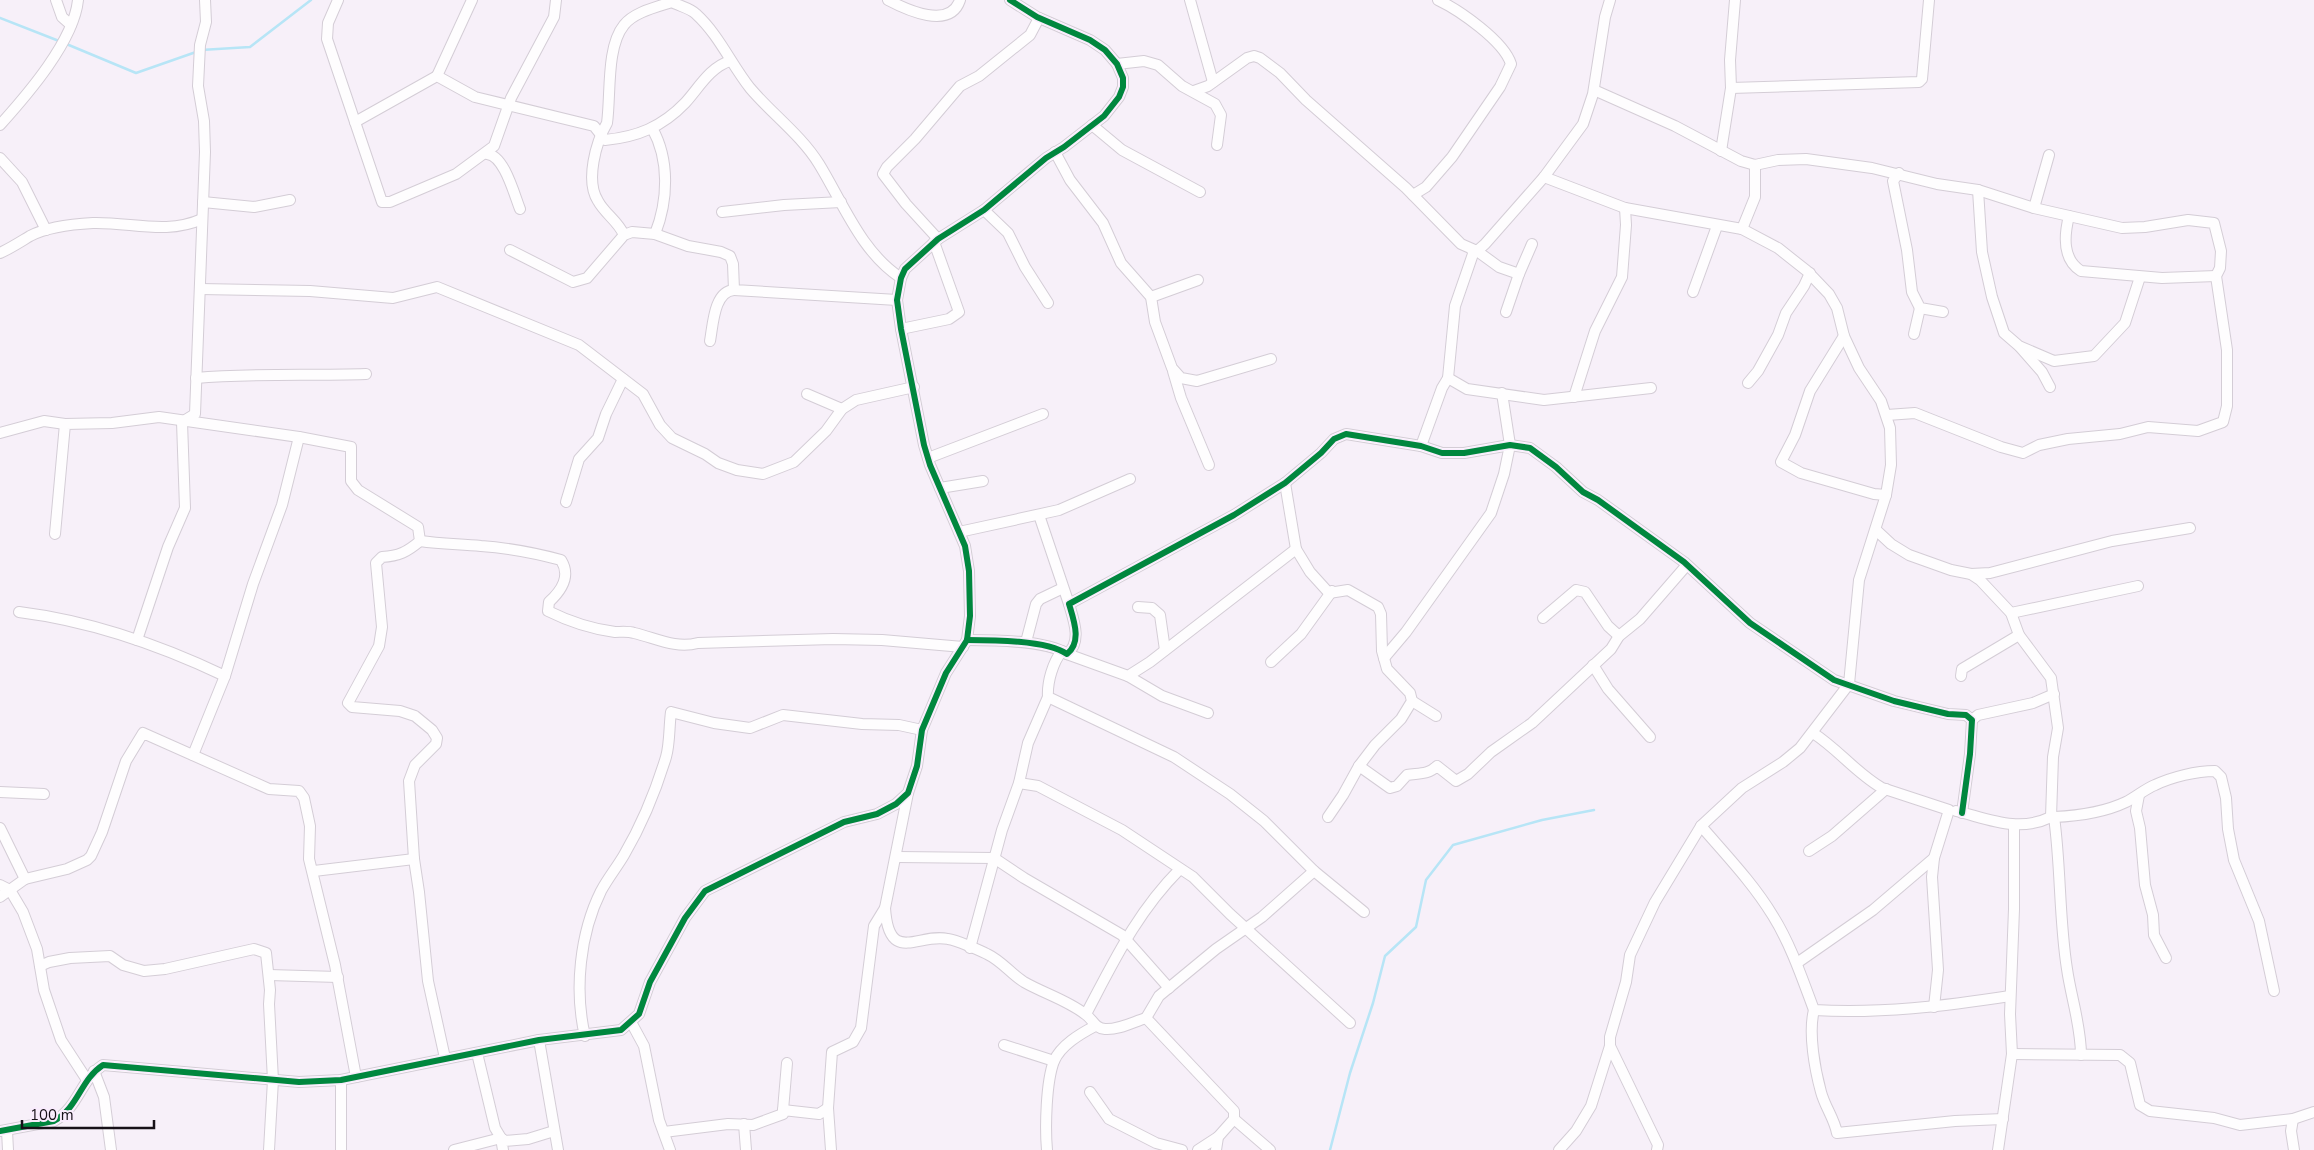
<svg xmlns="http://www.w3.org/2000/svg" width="2314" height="1150" viewBox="0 0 2314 1150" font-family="'Nunito Sans',sans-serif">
<rect width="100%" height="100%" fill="#f7f0f9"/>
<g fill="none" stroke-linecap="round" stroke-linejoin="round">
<g stroke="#b7e5f6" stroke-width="2.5">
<polyline points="0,18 59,41"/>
<polyline points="64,43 136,73 196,52"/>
<polyline points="201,50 250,47 311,0"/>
<polyline points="1330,1150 1350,1073 1373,1003 1385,956 1416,927 1426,880 1453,845 1542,820 1594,810"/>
</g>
<g stroke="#d4cdd6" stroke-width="12">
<g id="minor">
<polyline points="56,0 62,17 71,25"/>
<polyline points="338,0 328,23 327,39 382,202 390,202 456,174 494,146 511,98 554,17 556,0"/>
<path d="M 888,0 C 907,10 950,30 960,0"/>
<polyline points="1190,0 1213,82"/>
<polyline points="1117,64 1144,61 1158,65 1182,86 1215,104 1221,115 1217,145"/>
<polyline points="437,76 472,0"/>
<polyline points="1731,88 1919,82 1922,79 1929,0"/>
<polyline points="1594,90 1675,126 1741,161 1755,165 1778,160 1806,159 1872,168 1937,184 1978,190 2034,208 2122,228 2145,227 2188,220 2214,223 2221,251 2220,268 2216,276 2227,350 2227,406 2223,422 2198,431 2148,427 2120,434 2068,439 2039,445 2023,453 2001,447 1915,413 1887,415"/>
<polyline points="1194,91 1208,86 1247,58 1254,56 1260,58 1280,73 1306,100 1406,188 1461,244 1477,251 1499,267 1519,274"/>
<path d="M 355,122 L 437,76 L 475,97 L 594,126 L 605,140 C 637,137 662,127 685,103 C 698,89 710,67 730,61"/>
<path d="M 0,125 C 27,95 74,41 78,0"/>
<polyline points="1092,125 1122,150 1200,192"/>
<path d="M 652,128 C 670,160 668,201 655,234"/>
<polyline points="1721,151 1731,88 1730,60 1735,0"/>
<polyline points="1055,152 1070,180 1103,223 1121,263 1151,297 1155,322 1172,368 1181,378 1197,381 1271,359"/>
<path d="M 487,154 C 504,155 514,194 520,209"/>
<polyline points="0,158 22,182 46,230"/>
<polyline points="1899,173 1893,181 1907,250 1912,292 1920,308 1943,312"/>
<polyline points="1544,177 1625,208 1742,229 1778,248 1807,271 1829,294 1837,308 1844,336 1859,368 1881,401 1890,428 1891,465 1886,495 1859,580 1849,684 1800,748 1783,762 1742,788 1701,826 1655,902 1630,955 1626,982 1610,1037 1610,1046 1591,1106 1576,1131 1559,1150"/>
<polyline points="1978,190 1982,252 1992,297 2004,333 2019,346 2054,361 2094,356 2125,323 2140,277"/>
<path d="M 1413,195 L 1426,187 L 1452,157 L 1500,87 L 1511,64 C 1504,41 1459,10 1438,0"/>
<polyline points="203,202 254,207 290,200"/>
<polyline points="2034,208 2049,155"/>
<polyline points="984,210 1008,233 1025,267 1048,303"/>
<polyline points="722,212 784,205 841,202"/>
<path d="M 2069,216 C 2064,236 2062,259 2081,271 L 2162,278 L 2216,276"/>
<polyline points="1742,229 1755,197 1755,165"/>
<path d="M 624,235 C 618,221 605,214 598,201 C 585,181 596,142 607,123 C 611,95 606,47 624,25 C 634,12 657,7 672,2 C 679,6 690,8 696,14 C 719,35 731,64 750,88 C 772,114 801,135 819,164 C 843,203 861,252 901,278"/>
<polyline points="938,239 906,204 883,174 887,167 915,139 960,86 979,76 1030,35 1039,18"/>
<polyline points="510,250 573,282 587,278 624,235 632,232 655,234 688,246 721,252 730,256 733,264 734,290 897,300"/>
<polyline points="1472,250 1477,251 1485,244 1544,177 1583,124 1593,94 1605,17 1610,0"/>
<path d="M 0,253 C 11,248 20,242 30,236 C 47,227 74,224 93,223 C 131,222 167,235 202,219"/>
<polyline points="200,289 310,291 393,298 437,287 579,345 643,394 660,425 672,438 705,454 718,463 737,470 763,474 794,462 826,431 842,409 856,400 914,387"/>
<polyline points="1693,292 1717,226"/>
<polyline points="1151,297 1198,280"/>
<polyline points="1506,312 1519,274 1532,244"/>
<polyline points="901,329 949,319 959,312 934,242"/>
<polyline points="1914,334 1920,308"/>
<polyline points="1844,336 1810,391 1795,435 1781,462 1801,473 1874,494 1886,495"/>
<path d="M 710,341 C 713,325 714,291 734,290"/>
<polyline points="2020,347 2042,372 2050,387"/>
<polyline points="1173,371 1181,398 1209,465"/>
<path d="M 196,378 C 253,373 309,376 366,374"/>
<polyline points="1448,378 1467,389 1544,400 1651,388"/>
<polyline points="1748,383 1758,371 1778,335 1786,313 1804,286 1810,273"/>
<polyline points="807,394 842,409"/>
<polyline points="1574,397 1595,331 1622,277 1626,225 1625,208"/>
<polyline points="0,433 44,421 65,424"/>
<polyline points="1421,446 1442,388 1448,378 1455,306 1474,251"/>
<polyline points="928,458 1043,414"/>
<polyline points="1285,483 1296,549 1310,572 1329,593 1348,590 1378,607 1381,614 1382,651 1387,669 1410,693 1412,701 1401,719 1375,745 1359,766 1343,795 1328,817"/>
<polyline points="940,488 983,481"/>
<polyline points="566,502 579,459 598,438 606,414 623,379"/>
<polyline points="1039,515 1069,604"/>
<path d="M 1876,530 L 1891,544 L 1909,555 L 1951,570 L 1971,574 L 1980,580 L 2011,613 L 2019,635 L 2051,678 L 2058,728 L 2053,757 L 2051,817 L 2054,817 C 2061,867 2059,919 2067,969 C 2071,997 2081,1026 2081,1055"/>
<polyline points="959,532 1059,510 1130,479"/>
<path d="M 55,534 L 65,424 L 112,423 L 159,417 L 299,437 L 351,447 L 351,481 L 358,490 L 418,527 L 420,541 C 407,552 399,556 382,557 L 376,563 L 382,627 L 379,646 L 348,703 L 352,707 L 400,711 L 415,716 L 432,730 L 437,738 L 436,744 L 415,765 L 409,781 L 414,859 L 419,892 L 428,981 L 445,1058"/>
<path d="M 420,541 C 441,544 460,544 481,546 C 509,548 535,553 561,560 C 571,576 562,590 549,602 L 548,611 C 568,621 592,629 615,632 C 621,632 628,631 634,633 C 656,638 675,649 698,643 L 833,639 L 882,640 L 963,647"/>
<polyline points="1971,574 1990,573 2112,541 2190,528"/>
<polyline points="1138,607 1152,608 1160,615 1165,650"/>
<path d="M 19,612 C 91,621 160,645 225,676"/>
<polyline points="2011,613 2138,586"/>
<polyline points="1543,618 1576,590 1585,592 1608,626 1619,636"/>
<polyline points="137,640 168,547 185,508 182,422 195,414 205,152 204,121 198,86 200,45 206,22 205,0"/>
<path d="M 967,640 C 992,640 1047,640 1067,654 C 1082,642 1074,621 1069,604 L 1234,515 L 1285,483 L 1321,453 L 1334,439 L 1346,434 L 1421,446 L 1442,453 L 1464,453 L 1510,445 L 1530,448 L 1556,467 L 1583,492 L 1598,500 L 1684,562 L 1750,623 L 1834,680 L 1894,701 L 1948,714 L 1966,715 L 1972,720 L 1970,754 L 1962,813"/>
<polyline points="1026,642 1036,604 1040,599 1063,588"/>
<path d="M 1062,651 C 1053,662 1047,682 1048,697 L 1174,757 L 1230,794 L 1264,821 L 1314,871 L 1364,912"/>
<polyline points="1067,654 1128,676 1150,662 1296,549"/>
<polyline points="1384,658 1406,632 1491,513 1504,474 1510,445 1502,393"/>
<polyline points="1271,662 1301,634 1332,591"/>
<polyline points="1593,665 1608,689 1650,737"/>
<polyline points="1128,676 1162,696 1208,713"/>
<polyline points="1961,676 1962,669 2019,635"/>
<polyline points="1412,701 1436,716"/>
<polyline points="1972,720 1978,715 2033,703 2054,694"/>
<polyline points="193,755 225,676 253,584 282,505 299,437"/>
<path d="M 1359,766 L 1390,788 L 1397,786 L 1407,775 C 1418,773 1428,775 1437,766 L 1456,781 L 1468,774 L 1491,752 L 1532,723 L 1611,649 L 1619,636 L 1640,619 L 1686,566"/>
<polyline points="1019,783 1038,786 1122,830 1193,877 1230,914 1350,1023"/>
<polyline points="0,792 44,794"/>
<polyline points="2139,795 2136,811 2140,828 2145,885 2153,915 2154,935 2166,958"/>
<path d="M 1956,811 C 1989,819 2018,833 2051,817"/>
<path d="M 2054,817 C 2077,816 2105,812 2126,802 C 2136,797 2145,789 2155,785 C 2172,777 2196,771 2215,771 L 2221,777 L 2226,798 L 2228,829 L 2234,860 L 2259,921 L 2274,991"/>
<path d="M 1701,826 C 1726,855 1753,883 1773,916 C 1791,945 1802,978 1814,1010 C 1879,1014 1946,1006 2010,996"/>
<polyline points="0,828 25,879"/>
<polyline points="1809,851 1832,836 1886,789"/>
<polyline points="897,857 994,858 1024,878 1122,935 1169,988"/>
<polyline points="314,871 414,859"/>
<polyline points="0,885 10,890 23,912 37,949 44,990 61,1040 87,1080"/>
<polyline points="0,897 25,879 67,869 87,860 91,856 102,832 126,761 143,733 269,789 299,791 304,798 310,826 309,859 335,965 356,1077"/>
<path d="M 885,908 C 889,966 919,932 948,939 C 956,940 979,950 987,954 C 1002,961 1011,974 1024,982 C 1043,993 1067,1000 1085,1014 C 1093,1019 1094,1028 1105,1029 C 1119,1030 1133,1022 1146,1018"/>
<polyline points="970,948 1002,830 1019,783 1028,743 1048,697"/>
<path d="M 1797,963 L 1873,910 L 1934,858 L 1949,810 L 1882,788 C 1856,773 1838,749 1813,733"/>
<polyline points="40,966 49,962 70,958 110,956 123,965 144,971 165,969 254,949 266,953 270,990 269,1004 273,1080 269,1150"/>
<polyline points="269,975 338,977"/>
<polyline points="1934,1007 1938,970 1932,877 1934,858"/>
<path d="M 1814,1010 C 1808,1033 1815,1070 1821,1092 C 1825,1107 1834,1118 1837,1133 L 1955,1121 L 2003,1119"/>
<path d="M 1086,1014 C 1114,961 1137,912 1180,869"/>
<polyline points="1146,1018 1159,996 1216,949 1262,917 1314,871"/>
<polyline points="1146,1018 1234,1111 1234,1119 1218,1137 1216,1150"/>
<polyline points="631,1022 644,1046 659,1120 670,1150"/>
<path d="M 585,1036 C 574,990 580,933 601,891 C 608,878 617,867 624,855 C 641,826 656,790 666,757 C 670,743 669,726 671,712 L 714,723 L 750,728 L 783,715 L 862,724 L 899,725 L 922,730"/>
<polyline points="539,1040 558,1150"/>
<polyline points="1004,1045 1054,1061"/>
<polyline points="1610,1046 1658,1145 1657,1150"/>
<polyline points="2012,1054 2120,1055 2130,1063 2140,1105 2150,1111 2214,1118 2240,1125 2293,1119 2314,1112"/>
<polyline points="94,1071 104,1097 111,1150"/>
<polyline points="1090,1092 1109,1119 1156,1143 1182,1150"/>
<polyline points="828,1108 832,1052 853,1042 861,1028 874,926 885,908 908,793"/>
<polyline points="783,1110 787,1063"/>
<polyline points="1234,1119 1270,1150"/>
<polyline points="2293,1119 2291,1131 2294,1150"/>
<polyline points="744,1124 746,1150"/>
<path d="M 0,1131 L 54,1121 C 79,1107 80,1080 103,1065 L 299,1082 L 341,1080 L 539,1040 L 621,1030 L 639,1014 L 650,982 L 685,918 L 705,891 L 844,822 L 877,814 L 896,804 L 908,793 L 917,766 L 922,730 L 946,673 L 967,640 L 970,616 L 969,571 L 965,546 L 930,465 L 924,445 L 901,329 L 897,300 L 901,278 L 905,269 L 938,239 L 984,210 L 1046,158 L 1064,147 L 1104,116 L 1119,97 L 1123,87 L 1123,78 L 1117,64 L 1105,50 L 1090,40 L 1037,17 L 1010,0"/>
<polyline points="7,1131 8,1150"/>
<polyline points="664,1132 728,1124 753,1125 783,1114 783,1110 819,1114 828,1108 831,1150"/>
<polyline points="341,1150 341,1080"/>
<polyline points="454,1150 501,1138 495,1128 477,1053"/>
<polyline points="503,1150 501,1138 505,1141 528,1139 554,1131"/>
<path d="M 1047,1150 C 1045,1127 1046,1082 1054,1061 C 1061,1045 1080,1034 1095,1026"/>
<polyline points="1198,1150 1218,1137"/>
<polyline points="1998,1150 2012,1054 2010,1014 2014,909 2014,826"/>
</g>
</g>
<use href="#minor" stroke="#fefdfe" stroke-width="10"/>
<g stroke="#f9ecfd" stroke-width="9">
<g id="cycleway">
<path d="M 967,640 C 992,640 1047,640 1067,654 C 1082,642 1074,621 1069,604 L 1234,515 L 1285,483 L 1321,453 L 1334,439 L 1346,434 L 1421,446 L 1442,453 L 1464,453 L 1510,445 L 1530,448 L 1556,467 L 1583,492 L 1598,500 L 1684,562 L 1750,623 L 1834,680 L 1894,701 L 1948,714 L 1966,715 L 1972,720 L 1970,754 L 1962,813"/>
<path d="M 0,1131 L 54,1121 C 79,1107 80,1080 103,1065 L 299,1082 L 341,1080 L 539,1040 L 621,1030 L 639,1014 L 650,982 L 685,918 L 705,891 L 844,822 L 877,814 L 896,804 L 908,793 L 917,766 L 922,730 L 946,673 L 967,640 L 970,616 L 969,571 L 965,546 L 930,465 L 924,445 L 901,329 L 897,300 L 901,278 L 905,269 L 938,239 L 984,210 L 1046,158 L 1064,147 L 1104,116 L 1119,97 L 1123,87 L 1123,78 L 1117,64 L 1105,50 L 1090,40 L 1037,17 L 1010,0"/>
</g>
</g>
<use href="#cycleway" stroke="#00873e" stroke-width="6"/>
</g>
<path d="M22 1120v8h132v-8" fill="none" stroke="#171118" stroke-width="2.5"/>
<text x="30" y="1120" font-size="15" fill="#171118" stroke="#f9ecfd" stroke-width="4" paint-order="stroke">100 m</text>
</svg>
